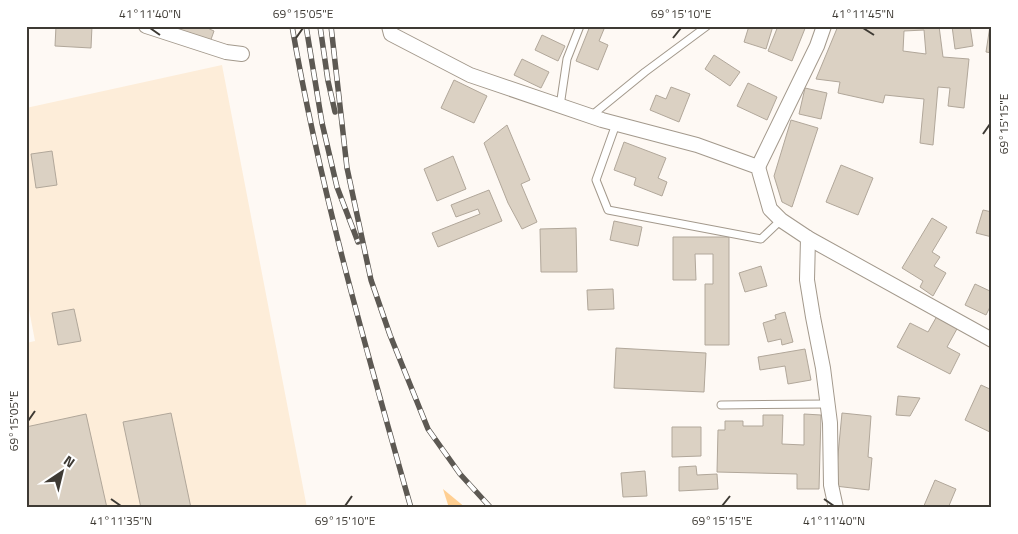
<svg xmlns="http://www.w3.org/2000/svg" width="1018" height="534" viewBox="0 0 1018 534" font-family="'Titillium Web',sans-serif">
<rect width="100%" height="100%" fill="#fef9f4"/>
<polygon fill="#fdedd9" points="222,65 307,508 26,508 26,343 35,341 26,294 26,108"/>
<polygon fill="#ffcf92" points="443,489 466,508 449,508"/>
<g fill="#dbd1c3" stroke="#b1a79a" fill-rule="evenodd">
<polygon points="56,26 92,26 91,48 55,46"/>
<polygon points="160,26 203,26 214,31 209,45"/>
<polygon points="590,26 597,26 604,29 599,41 608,45 598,70 576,61"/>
<polygon points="749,26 773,26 766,49 744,42"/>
<polygon points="778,26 806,26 792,61 768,51"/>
<path d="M 838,26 L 939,26 L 943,57 L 969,59 L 964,108 L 948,106 L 950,88 L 938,87 L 933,145 L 920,143 L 924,99 L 885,95 L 883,103 L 838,93 L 840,82 L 816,79 ZM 924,30 L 926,54 L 903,51 L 904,31 Z"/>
<polygon points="952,26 970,26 973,46 955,49"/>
<polygon points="990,26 992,26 992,53 986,52"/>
<polygon points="542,35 565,46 558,61 535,50"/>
<polygon points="714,55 740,72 730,86 705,69"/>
<polygon points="522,59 549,72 541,88 514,75"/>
<polygon points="454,80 487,96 474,123 441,108"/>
<polygon points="748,83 777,97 767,120 737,106"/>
<polygon points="671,87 690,94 679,122 650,110 656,95 666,99"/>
<polygon points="805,88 827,93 821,119 799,114"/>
<polygon points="791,120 818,128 792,207 782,202 774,176"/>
<polygon points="507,125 530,180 521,184 537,222 522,229 508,203 484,143"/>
<polygon points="624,142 666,158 658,178 667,182 662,196 634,185 636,178 614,170"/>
<polygon points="52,151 57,185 36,188 31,154"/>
<polygon points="453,156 466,189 437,201 424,169"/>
<polygon points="841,165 873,178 858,215 826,202"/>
<polygon points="489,190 502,221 438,247 432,233 480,214 478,209 456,217 451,205"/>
<polygon points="983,210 992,212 992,237 976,233"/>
<polygon points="932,218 947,227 932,252 940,257 934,266 946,273 933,296 920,287 923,281 902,268"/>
<polygon points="614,221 642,227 638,246 610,240"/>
<polygon points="576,228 577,272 541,272 540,229"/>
<polygon points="673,237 729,237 729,345 705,345 705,284 713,284 713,254 695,254 696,280 673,280"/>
<polygon points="761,266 767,286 745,292 739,273"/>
<polygon points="975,284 992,292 992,303 986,315 965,305"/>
<polygon points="613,289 614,309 588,310 587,290"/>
<polygon points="74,309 81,341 58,345 52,313"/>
<polygon points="785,312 793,342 782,345 781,339 768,342 763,323 776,319 775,315"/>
<polygon points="937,316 958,327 947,347 960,354 950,374 897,347 910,323 928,332"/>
<polygon points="616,348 706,353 704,392 614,388"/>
<polygon points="805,349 811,380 788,384 785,366 760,370 758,357"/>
<polygon points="981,385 992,390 992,433 965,420"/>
<polygon points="898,396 920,398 910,416 896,415"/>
<polygon points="171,413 191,508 141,508 123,422"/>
<polygon points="842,413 871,416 868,457 872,458 869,490 835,486"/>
<polygon points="86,414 107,508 26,508 26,427"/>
<polygon points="804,414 821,415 819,489 797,489 797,474 717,472 718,430 725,430 725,421 743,421 743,426 763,426 763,415 783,415 782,444 804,445"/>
<polygon points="672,427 701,427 701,456 672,457"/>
<polygon points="696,466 697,475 717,474 718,489 679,491 679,467"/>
<polygon points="645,471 647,496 623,497 621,473"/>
<polygon points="935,480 956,489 948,508 923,508"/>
</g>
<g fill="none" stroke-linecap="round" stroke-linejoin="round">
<g stroke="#a3998c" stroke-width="9">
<g id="lane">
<polyline points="560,106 567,59 580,26"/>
<polyline points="591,116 645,72 707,26"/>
<polyline points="616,124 596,180 608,210 761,239 781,220"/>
<polyline points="721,405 828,404"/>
</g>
</g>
<g stroke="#a3998c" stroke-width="16">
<g id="street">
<polyline points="146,26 226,52 242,54"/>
<polyline points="389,26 391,34 470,75 602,120 697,145 758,167 770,209 781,220 808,238 992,340"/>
<polyline points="758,167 817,46 824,26"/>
<polyline points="808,238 807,280 813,317 823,368 830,423 831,485 836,508"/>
</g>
</g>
<use href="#lane" stroke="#fff" stroke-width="7"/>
<use href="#street" stroke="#fff" stroke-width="14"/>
<g stroke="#5d5953" stroke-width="5.5">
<g id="rail">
<path d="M 292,26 C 320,189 366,349 411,508"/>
<polyline points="306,26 322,123 337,187 358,242"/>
<polyline points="320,26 328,81 335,112"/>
<polyline points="331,26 347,168 371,280 390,335 428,429 460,474 491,508"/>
</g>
</g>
<use href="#rail" stroke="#fff" stroke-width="4" stroke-dasharray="11" stroke-linecap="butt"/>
</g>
<path fill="none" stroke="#3e3a34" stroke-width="2" d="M 150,28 L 160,35M 863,28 L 874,35M 296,38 L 303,28M 673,38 L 681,28M 983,134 L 990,124M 28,421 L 35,411M 111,499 L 121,506M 824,499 L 834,506M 345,506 L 352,496M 722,506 L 730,496"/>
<rect width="1018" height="534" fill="none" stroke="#ffffff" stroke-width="55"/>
<g transform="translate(62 472) rotate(35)" stroke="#ffffff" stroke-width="4" paint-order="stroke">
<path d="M0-4L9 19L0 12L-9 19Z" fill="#3e3a34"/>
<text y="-8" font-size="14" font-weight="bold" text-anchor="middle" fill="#3e3a34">N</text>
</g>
<rect x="28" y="28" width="962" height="478" fill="none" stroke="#3e3a34" stroke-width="2"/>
<g font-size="12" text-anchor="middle" fill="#3e3a34">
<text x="150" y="18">41°11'40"N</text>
<text x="303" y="18">69°15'05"E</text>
<text x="681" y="18">69°15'10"E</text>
<text x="863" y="18">41°11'45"N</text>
<text transform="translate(1004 124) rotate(-90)" y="4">69°15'15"E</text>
<text transform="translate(14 421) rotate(-90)" y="4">69°15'05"E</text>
<text x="121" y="525">41°11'35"N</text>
<text x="345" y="525">69°15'10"E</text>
<text x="722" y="525">69°15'15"E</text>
<text x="834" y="525">41°11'40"N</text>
</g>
</svg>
